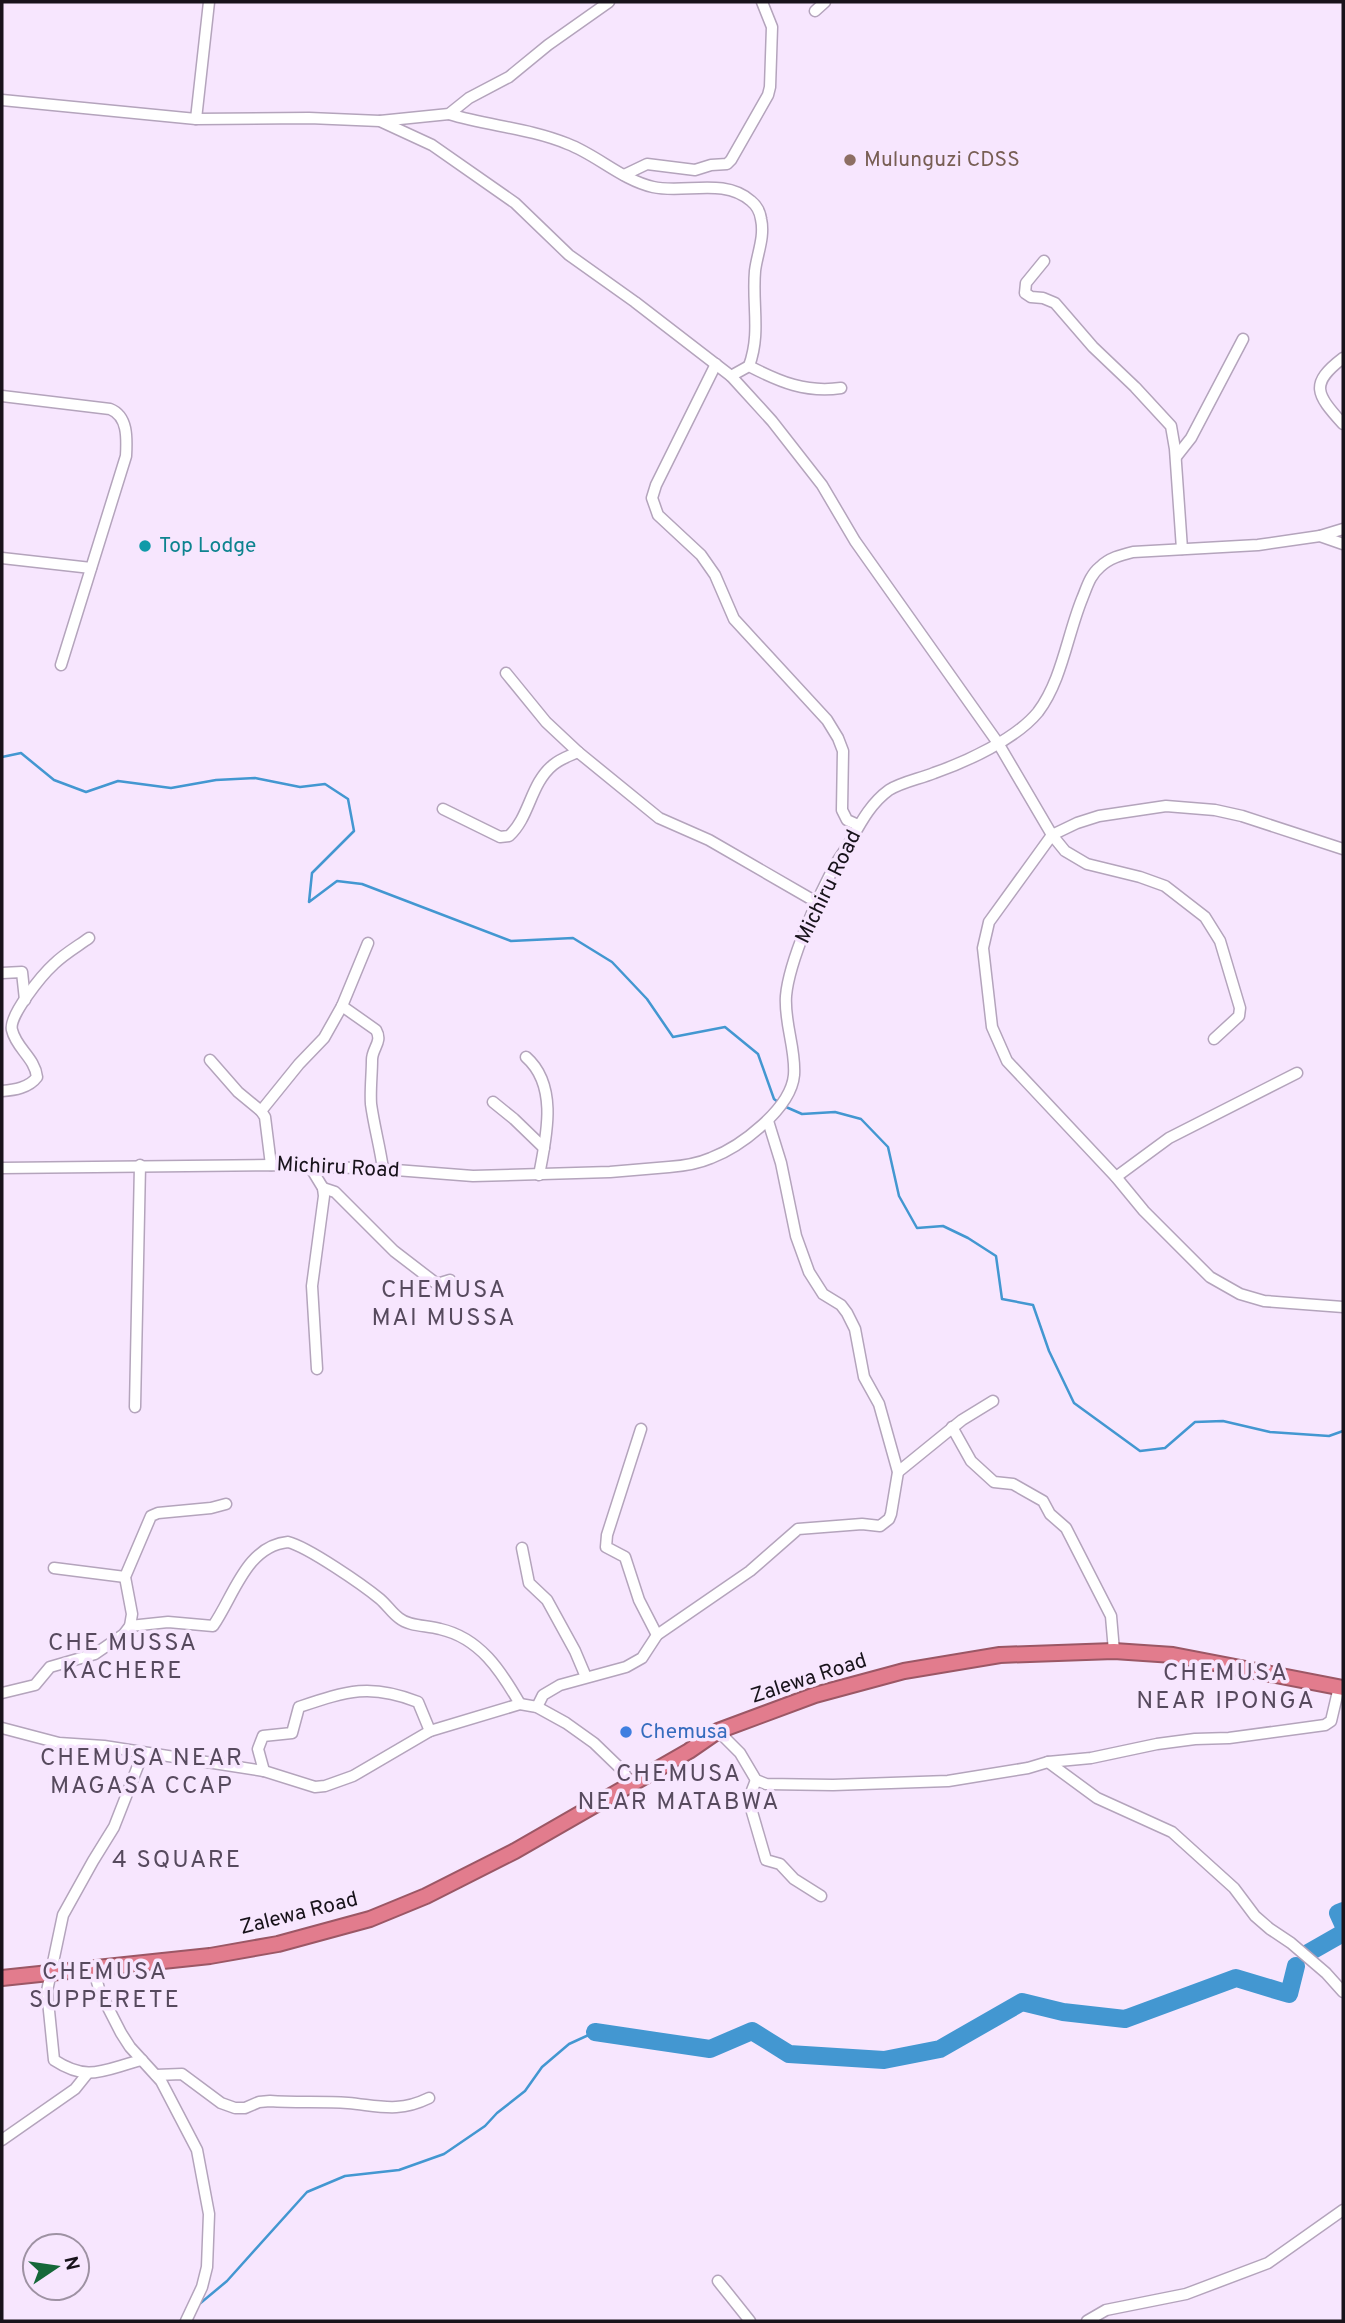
<svg xmlns="http://www.w3.org/2000/svg" width="1345" height="2323" viewBox="0 0 1345 2323" font-family="Overpass,sans-serif">
<rect width="100%" height="100%" fill="#f7e6fe"/>
<g fill="none" stroke-linecap="round" stroke-linejoin="round">
<g stroke="#4397d1" stroke-width="2.5">
<polyline points="2,757 21,753 54,780 86,792 118,781 171,788 216,780 255,778 300,787 325,784 348,799 354,831 312,873 309,902 337,881 362,884 511,941 573,938 612,962 647,999 673,1037 725,1027 758,1054 774,1099 778,1102"/>
<polyline points="786,1107 802,1114 835,1112 861,1119 888,1147 899,1196 917,1228 943,1226 968,1238 996,1256 1002,1299 1033,1305 1049,1351 1074,1403 1140,1451 1165,1448 1195,1422 1223,1421 1270,1432 1329,1436 1343,1431"/>
<polyline points="197,2306 227,2281 307,2192 345,2176 399,2170 444,2154 485,2126 497,2113 525,2091 542,2067 569,2044 595,2032"/>
</g>
<g stroke="#4397d1" stroke-width="18">
<polyline points="1343,1911 1338,1913 1343,1924"/>
<polyline points="1308,1953 1343,1933"/>
<polyline points="595,2032 710,2049 752,2031 789,2054 884,2060 940,2049 1022,2002 1063,2012 1125,2019 1236,1978 1289,1994 1296,1966"/>
</g>
<g stroke="#b4a4bc" stroke-width="13">
<g id="minor">
<polyline points="815,11 825,2"/>
<polyline points="2,100 196,119 309,118 380,121 432,145 515,203 569,255 635,302 731,376 772,421 822,485 855,541 998,743 1052,835 1065,851 1087,864 1140,877 1165,886 1205,917 1220,941 1240,1008 1239,1016 1214,1039"/>
<path d="M 449,114 C 488,126 529,128 568,144 C 597,155 622,180 653,187 C 684,194 724,177 751,201 C 756,205 760,212 761,219 C 765,237 757,254 755,271 C 752,305 761,333 749,366"/>
<polyline points="196,119 209,2"/>
<polyline points="380,121 449,114 469,98 509,77 548,45 609,2"/>
<polyline points="624,175 647,164 695,170 711,165 727,164 731,160 768,95 770,87 772,27 762,2"/>
<polyline points="1044,261 1026,283 1025,293 1031,297 1043,298 1055,303 1093,347 1135,387 1171,426 1175,449 1182,549"/>
<path d="M 1343,358 C 1309,384 1316,394 1343,424"/>
<polyline points="716,364 656,485 652,498 658,515 701,555 715,575 734,619 827,720 838,738 843,751 842,810 847,820 858,825"/>
<path d="M 731,376 L 749,366 C 780,382 806,393 841,388"/>
<path d="M 2,396 L 110,409 C 128,416 127,438 126,456 L 61,665"/>
<polyline points="1176,457 1191,438 1243,339"/>
<polyline points="1320,536 1343,529"/>
<polyline points="2,558 91,568"/>
<polyline points="506,673 546,722 578,752 659,818 709,840 818,903"/>
<path d="M 443,809 L 500,837 L 509,836 C 530,817 530,784 553,765 C 560,759 569,756 578,752"/>
<polyline points="1343,849 1242,816 1215,810 1166,806 1099,816 1077,823 1052,835 989,922 983,948 992,1027 1007,1061 1116,1177 1144,1211 1210,1277 1240,1294 1264,1301 1343,1307"/>
<polyline points="2,973 22,972 25,1000"/>
<path d="M 342,1006 L 376,1030 C 383,1042 372,1048 372,1060 C 372,1074 370,1090 371,1104 C 374,1126 380,1147 383,1169"/>
<path d="M 526,1057 C 559,1086 546,1138 539,1175"/>
<polyline points="210,1060 238,1092 261,1111 265,1117 271,1165"/>
<path d="M 2,1091 C 14,1090 29,1088 37,1077 C 35,1058 16,1048 12,1030 C 8,1016 43,974 54,964 C 64,954 78,946 89,938"/>
<polyline points="493,1102 514,1119 544,1148"/>
<polyline points="261,1111 299,1064 324,1038 342,1006 368,943"/>
<polyline points="309,1165 323,1188 324,1196 312,1286 317,1369"/>
<path d="M 2,1168 L 271,1165 L 383,1169 L 473,1176 L 610,1172 L 669,1167 C 683,1166 697,1164 711,1158 C 740,1147 791,1109 794,1075 C 796,1049 784,1023 786,996 C 789,961 819,894 837,862 C 841,855 847,848 851,840 C 861,822 871,803 889,790 C 902,782 919,779 934,773 C 966,762 1016,739 1038,712 C 1062,680 1067,636 1082,599 C 1087,587 1090,575 1100,567 C 1109,558 1121,555 1133,552 L 1258,545 L 1320,536 L 1343,544"/>
<polyline points="1116,1177 1169,1138 1297,1073"/>
<polyline points="323,1188 335,1192 394,1251 437,1284 450,1280"/>
<polyline points="135,1407 140,1165"/>
<polyline points="952,1427 971,1461 994,1482 1013,1484 1043,1501 1050,1514 1066,1528 1111,1616 1114,1651"/>
<polyline points="641,1429 607,1535 606,1547 625,1557 639,1600 657,1635"/>
<polyline points="898,1472 962,1420 993,1401"/>
<polyline points="522,1548 529,1583 547,1600 575,1651 586,1677"/>
<polyline points="54,1568 125,1577"/>
<path d="M 130,1626 L 168,1622 L 213,1626 C 234,1596 246,1546 288,1542 C 308,1547 363,1585 380,1599 C 387,1605 392,1613 399,1618 C 410,1627 427,1625 440,1629 C 480,1638 501,1671 520,1704"/>
<polyline points="2,1693 35,1685 50,1667 95,1654 124,1634 130,1626 132,1614 125,1577 151,1516 158,1513 211,1508 226,1504"/>
<polyline points="537,1707 543,1695 560,1685 626,1667 642,1658 657,1635 750,1571 798,1529 862,1524 880,1526 889,1519 891,1514 898,1472 879,1404 864,1377 855,1329 847,1313 841,1305 823,1294 809,1272 796,1236 781,1163 768,1121"/>
<polyline points="2,1728 59,1743 104,1746 264,1771 315,1787 325,1786 353,1776 430,1731 520,1704 537,1707 566,1723 594,1743 622,1770 631,1784"/>
<polyline points="718,1731 740,1753 756,1780 766,1784 833,1785 948,1781 1028,1768 1048,1762 1091,1758 1157,1744 1195,1739 1229,1738 1325,1725 1331,1721 1339,1687"/>
<polyline points="1048,1762 1097,1798 1172,1832 1234,1888 1255,1916 1270,1929 1291,1943 1326,1973 1343,1992"/>
<path d="M 264,1771 L 258,1749 L 263,1736 L 292,1733 L 299,1707 C 347,1691 370,1683 418,1702 L 430,1731"/>
<polyline points="756,1780 751,1793 750,1805 766,1860 780,1864 794,1879 821,1896"/>
<polyline points="93,1968 100,1992 121,2033 130,2047 161,2081 197,2150 209,2214 207,2267 202,2287 186,2321"/>
<path d="M 142,2060 C 104,2069 89,2083 54,2060 L 47,1991 L 63,1915 L 93,1861 L 114,1827 L 143,1753"/>
<path d="M 156,2075 L 182,2074 L 221,2103 L 235,2108 L 245,2108 L 259,2102 L 270,2101 C 296,2103 322,2101 348,2103 C 380,2106 398,2113 429,2098"/>
<polyline points="2,2140 75,2089 87,2074"/>
<polyline points="718,2281 750,2321"/>
<polyline points="1087,2321 1106,2310 1186,2294 1268,2263 1343,2210"/>
</g>
</g>
<g stroke="#9b5765" stroke-width="18">
<polyline id="highway" points="2,1978 210,1956 278,1944 370,1919 426,1896 515,1851 689,1751 718,1731 815,1695 904,1671 1000,1655 1114,1651 1173,1655 1343,1688"/>
</g>
<use href="#minor" stroke="#fff" stroke-width="10"/>
<use href="#highway" stroke="#e27c8d" stroke-width="14"/>
</g>
<circle fill="#8d6e63" stroke="#f7e6fe" stroke-width="2.5" cx="850" cy="160" r="7"/>
<circle fill="#0f9aa8" stroke="#f7e6fe" stroke-width="2.5" cx="145" cy="546" r="7"/>
<circle fill="#3f7fe0" stroke="#f7e6fe" stroke-width="2.5" cx="626" cy="1732" r="7"/>
<g text-anchor="middle" dominant-baseline="central" stroke-width="7" stroke-linejoin="round" paint-order="stroke">
<g font-size="21" fill="#785e54" stroke="#f7e6fe" text-anchor="start">
<text x="864" y="160">Mulunguzi CDSS</text>
</g>
<g font-size="21" fill="#0d838f" stroke="#f7e6fe" text-anchor="start">
<text x="159" y="546">Top Lodge</text>
</g>
<g font-size="21" fill="#18131b" stroke="#f7e6fe">
<text transform="translate(829 887) rotate(-64)">Michiru Road</text>
<text transform="translate(338 1168) rotate(3)">Michiru Road</text>
<text transform="translate(809 1679) rotate(-18)">Zalewa Road</text>
<text transform="translate(299 1914) rotate(-14)">Zalewa Road</text>
</g>
<g font-size="21" fill="#366cbe" stroke="#f7e6fe" text-anchor="start">
<text x="640" y="1732">Chemusa</text>
</g>
<g font-size="24" letter-spacing="2" fill="#574a5e" stroke="#f7e6fe">
<text x="444" y="1291">CHEMUSA<tspan x="444" dy="28">MAI MUSSA</tspan></text>
<text x="123" y="1644">CHE MUSSA<tspan x="123" dy="28">KACHERE</tspan></text>
<text x="1226" y="1674">CHEMUSA<tspan x="1226" dy="28">NEAR IPONGA</tspan></text>
<text x="142" y="1759">CHEMUSA NEAR<tspan x="142" dy="28">MAGASA CCAP</tspan></text>
<text x="679" y="1775">CHEMUSA<tspan x="679" dy="28">NEAR MATABWA</tspan></text>
<text x="177" y="1861">4 SQUARE</text>
<text x="105" y="1973">CHEMUSA<tspan x="105" dy="28">SUPPERETE</tspan></text>
</g>
</g>
<rect width="1345" height="2323" fill="none" stroke="#18131b" stroke-width="7"/>
<g transform="translate(56 2267) rotate(77)"><circle r="33" fill="#f7e6fe" stroke="#9e92a3" stroke-width="2"/>
<path d="M0-5L12 26L0 18L-12 26Z" fill="#156839"/>
<text y="-10" font-size="19" font-weight="bold" text-anchor="middle" fill="#18131b">N</text>
</g>
</svg>
